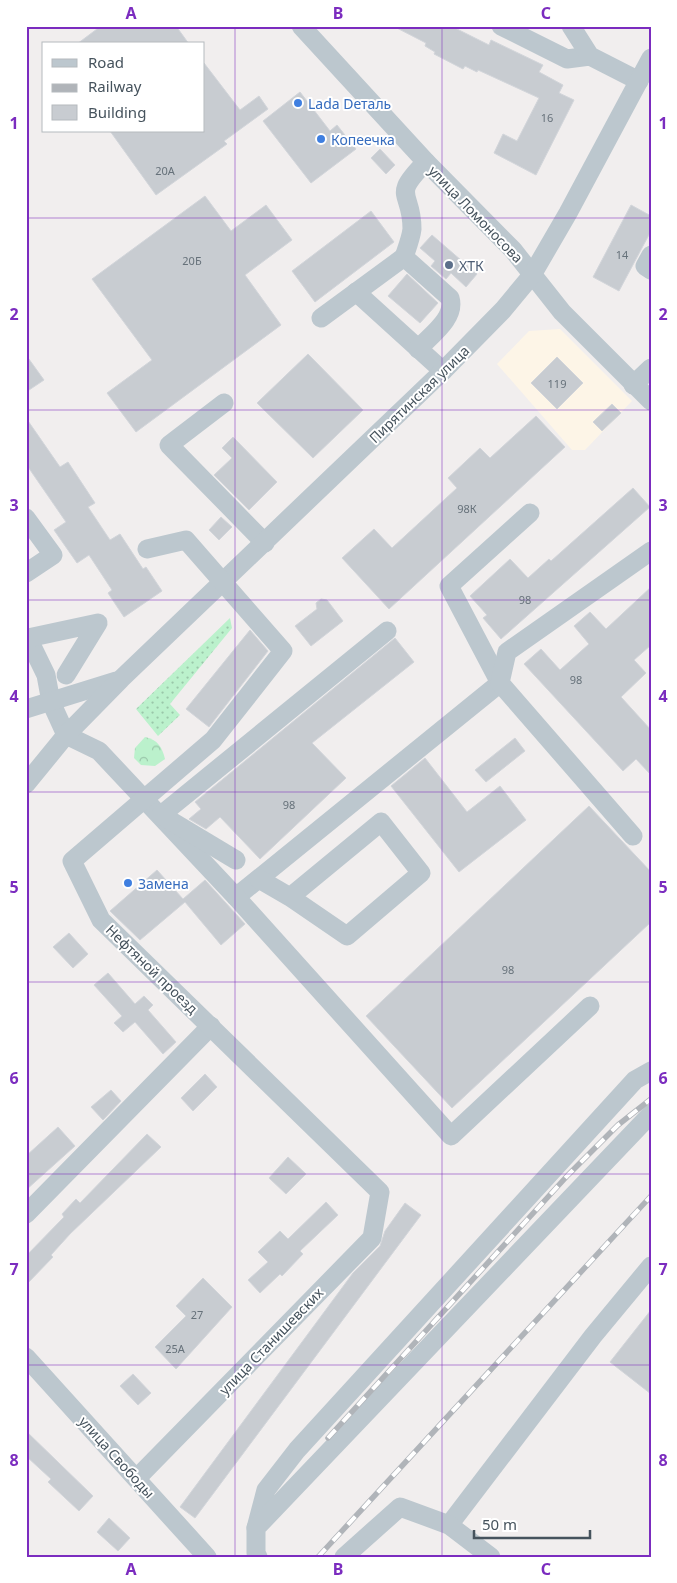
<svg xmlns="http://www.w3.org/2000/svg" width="677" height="1583" viewBox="0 0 677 1583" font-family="'Noto Sans',sans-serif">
<defs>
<pattern id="grass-dots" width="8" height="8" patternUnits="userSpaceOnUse" patternTransform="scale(1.25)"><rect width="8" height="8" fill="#bbf1cc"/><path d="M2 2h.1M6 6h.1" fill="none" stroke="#9ac6a9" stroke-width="1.8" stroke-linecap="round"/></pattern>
<pattern id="forest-crowns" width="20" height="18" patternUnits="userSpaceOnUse" patternTransform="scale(1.25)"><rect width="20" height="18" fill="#bbf1cc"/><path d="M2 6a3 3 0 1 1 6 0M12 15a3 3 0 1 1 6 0" fill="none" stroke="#9ac6a9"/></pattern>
</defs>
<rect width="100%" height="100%" fill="#f1eeee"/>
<polygon fill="#fdf5e7" points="560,329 632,401 585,450 572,450 497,364 529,331"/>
<polygon fill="url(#grass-dots)" points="230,618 232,628 170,704 180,715 158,736 136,709"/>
<path fill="url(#forest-crowns)" d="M 145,737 C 158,740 162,747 165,759 L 155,766 L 141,765 L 134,758 L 135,748 Z"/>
<g fill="#c8ccd1" stroke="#d2d5da">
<polygon points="101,26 176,26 189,44 77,44"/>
<polygon points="393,26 451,26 489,45 491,40 543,65 539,72 563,85 559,93 574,100 536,175 494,153 503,134 517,141 539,98 478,70 477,72 465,66 463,69 434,54 435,52 425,46 426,43"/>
<polygon points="204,63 240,110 259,96 268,109 224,141 227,144 156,195 110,131 204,131"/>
<polygon points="300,92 330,131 337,125 356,149 311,183 263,121"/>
<polygon points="380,149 395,165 386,174 371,158"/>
<polygon points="205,196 231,231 266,205 292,240 245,275 281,325 136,432 107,393 152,360 92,279"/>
<polygon points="631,205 651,216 651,231 619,291 593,277"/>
<polygon points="371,211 394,242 315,302 292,271"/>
<polygon points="432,235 477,274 466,287 451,273 446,279 431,266 435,261 420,248"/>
<polygon points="407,274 438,303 420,323 388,296"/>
<polygon points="308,354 363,410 313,458 257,403"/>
<polygon points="26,355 44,380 26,392"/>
<polygon points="557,357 583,383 557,409 531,383"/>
<polygon points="612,404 621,413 602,431 593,422"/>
<polygon points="536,416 565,447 389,609 342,558 374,529 392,548 457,488 448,478 480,448 490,458"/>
<polygon points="26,418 60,467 68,462 95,503 88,507 110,540 120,534 143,569 146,567 162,591 124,617 108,593 112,590 89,555 77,563 54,530 66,522 26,464"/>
<polygon points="233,437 277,482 249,510 214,475 232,458 222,448"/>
<polygon points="633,488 650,507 501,639 483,618 487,615 470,596 510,559 528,578 549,559 551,561"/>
<polygon points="221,517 232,527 219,540 209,530"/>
<polygon points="651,587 651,645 634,660 646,673 621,697 651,730 651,775 636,759 623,771 524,664 541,649 560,670 589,644 574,626 590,612 606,629"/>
<polygon points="321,599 327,600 343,621 311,646 295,626 317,609 316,603"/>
<polygon points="250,630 268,651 209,727 186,709"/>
<polygon points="395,638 414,662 312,743 346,778 260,859 220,817 206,829 189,819 201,809 195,802"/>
<polygon points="515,738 525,751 486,782 475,770"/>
<polygon points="425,758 467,812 500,786 526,820 459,872 391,786"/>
<polygon points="589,806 651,872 651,922 452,1108 366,1016"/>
<polygon points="157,870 183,899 205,880 245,924 221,945 185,902 140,940 110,911"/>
<polygon points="69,933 88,954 73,968 53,947"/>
<polygon points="108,973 135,1004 144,996 153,1005 148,1010 176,1042 163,1054 135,1022 123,1032 114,1023 122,1016 94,985"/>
<polygon points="205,1074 217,1087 193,1111 181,1098"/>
<polygon points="111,1090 121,1101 103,1120 91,1107"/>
<polygon points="58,1127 75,1146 26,1190 26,1156"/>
<polygon points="147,1134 161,1147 70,1234 51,1255 53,1257 26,1285 26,1256 64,1217 62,1214 76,1199 80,1203"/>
<polygon points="288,1157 306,1174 286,1194 269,1178"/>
<polygon points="326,1202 338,1215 300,1251 303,1254 282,1276 280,1274 260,1293 248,1280 268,1262 258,1252 280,1231 288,1239"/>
<polygon points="405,1203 421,1215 195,1518 180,1507 353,1273 380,1246 385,1231"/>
<polygon points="203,1278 232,1307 176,1369 155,1347 186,1316 176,1306"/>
<polygon points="651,1310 651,1394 610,1362"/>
<polygon points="133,1374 151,1393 138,1405 120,1386"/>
<polygon points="26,1431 93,1496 79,1511 48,1482 51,1479 26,1456"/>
<polygon points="109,1518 130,1538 118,1551 97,1532"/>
</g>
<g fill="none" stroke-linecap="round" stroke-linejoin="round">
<g stroke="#bcc7ce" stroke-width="19">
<polyline points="301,26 426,162 513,250 562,312 651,401"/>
<polyline points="501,26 567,59 590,56"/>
<polyline points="571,26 590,56 639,81"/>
<polyline points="651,255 645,266 651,270"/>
<polyline points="356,292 443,371"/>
<polyline points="321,318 404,257"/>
<path d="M 418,349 C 431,335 456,318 450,298 L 404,257 C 407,248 411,238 412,229 C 412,190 390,198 426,162"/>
<polyline points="633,385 651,368"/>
<polyline points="224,403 169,445 265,543"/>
<polyline points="26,518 53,555 26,573"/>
<polyline points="28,638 46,675 51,702 66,735 99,751 236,897 500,683 449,586 530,513"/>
<polyline points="28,638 98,623 66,675"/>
<polyline points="26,709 116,681"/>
<polyline points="26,784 66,735 121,679 443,371 503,310 532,275 568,213 651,58"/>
<polyline points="633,836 500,683 507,652 651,551"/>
<polyline points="236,860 161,815 387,631"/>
<polyline points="259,879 290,897 381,822 421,873 347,936 290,897"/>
<polyline points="236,897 451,1136 590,1006"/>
<polyline points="26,1214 211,1026"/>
<polyline points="26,1357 207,1557"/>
<polyline points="137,1478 372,1238 380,1192 101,920 72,861 213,740 283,651 186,540 147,549"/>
<polyline points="449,1525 593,1336 651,1266"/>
<polyline points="256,1528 266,1490 297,1450 635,1080 651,1071"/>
<polyline points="258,1557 256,1553 256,1528 651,1114"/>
<polyline points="344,1557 400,1507 449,1525 491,1557"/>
</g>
<g stroke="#b0b4b9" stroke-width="5.5">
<g id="rail">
<polyline points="328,1438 568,1175 618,1125 651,1099"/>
<polyline points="318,1557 651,1196"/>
</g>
</g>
<use href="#rail" stroke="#fff" stroke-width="4" stroke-dasharray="11" stroke-linecap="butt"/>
</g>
<path fill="none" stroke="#7b2cbf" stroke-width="1" stroke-opacity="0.55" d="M 235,26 L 235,1557M 442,26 L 442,1557M 26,218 L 651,218M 26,410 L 651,410M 26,600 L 651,600M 26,792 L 651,792M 26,982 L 651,982M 26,1174 L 651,1174M 26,1365 L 651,1365"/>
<g fill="#3f7fe0" stroke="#fff" stroke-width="2">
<circle cx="298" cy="103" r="5"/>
<circle cx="321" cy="139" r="5"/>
<circle cx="128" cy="883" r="5"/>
</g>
<circle fill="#5c6f8a" stroke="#fff" stroke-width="2" cx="449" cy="265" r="5"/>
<g text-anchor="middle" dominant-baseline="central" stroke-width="4" stroke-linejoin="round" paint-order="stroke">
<g font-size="11" fill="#66717a">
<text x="547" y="117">16</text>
<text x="165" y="170">20А</text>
<text x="622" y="254">14</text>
<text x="192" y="260">20Б</text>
<text x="557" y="383">119</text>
<text x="467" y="508">98К</text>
<text x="525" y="599">98</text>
<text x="576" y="679">98</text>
<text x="289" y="804">98</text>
<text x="508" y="969">98</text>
<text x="197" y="1314">27</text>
<text x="175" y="1348">25А</text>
</g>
<g font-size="14" fill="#366cbe" stroke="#fff" text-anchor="start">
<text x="308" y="103">Lada Dеталь</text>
<text x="331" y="139">Копеечка</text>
<text x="138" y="883">Замена</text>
</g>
<g font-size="14" fill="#46535d" stroke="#fff">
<text transform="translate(476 214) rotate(46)">улица Ломоносова</text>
<text transform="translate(419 394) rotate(-44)">Пирятинская улица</text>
<text transform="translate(152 969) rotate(44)">Нефтяной проезд</text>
<text transform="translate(271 1341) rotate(-46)">улица Станишевских</text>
<text transform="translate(117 1457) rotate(48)">улица Свободы</text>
</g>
<g font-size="14" fill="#4e5e75" stroke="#fff" text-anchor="start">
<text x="459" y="265">ХТК</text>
</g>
</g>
<rect width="677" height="1583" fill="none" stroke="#ffffff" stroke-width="55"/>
<rect x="42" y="42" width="162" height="90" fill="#ffffff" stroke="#b5babe"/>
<rect x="52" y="59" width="25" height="8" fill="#bcc7ce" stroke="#b5babe"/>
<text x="88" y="68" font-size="15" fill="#46535d">Road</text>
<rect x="52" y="84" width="25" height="8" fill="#b0b4b9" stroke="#b5babe"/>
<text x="88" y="92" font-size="15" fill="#46535d">Railway</text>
<rect x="52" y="105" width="25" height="15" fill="#c8ccd1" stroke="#b5babe"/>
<text x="88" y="118" font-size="15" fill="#46535d">Building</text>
<path d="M474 1530v8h116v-8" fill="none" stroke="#46535d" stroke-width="2.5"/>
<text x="482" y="1530" font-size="15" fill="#46535d" stroke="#ffffff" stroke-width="4" paint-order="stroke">50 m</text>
<rect x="28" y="28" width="622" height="1528" fill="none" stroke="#7b2cbf" stroke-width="2"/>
<g font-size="16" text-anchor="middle" font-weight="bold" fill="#7b2cbf">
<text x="131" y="19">A</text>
<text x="338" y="19">B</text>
<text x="546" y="19">C</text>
<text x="14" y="129">1</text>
<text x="663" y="129">1</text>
<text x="14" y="320">2</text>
<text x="663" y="320">2</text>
<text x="14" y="511">3</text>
<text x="663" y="511">3</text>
<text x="14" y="702">4</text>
<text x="663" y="702">4</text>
<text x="14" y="893">5</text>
<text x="663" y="893">5</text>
<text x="14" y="1084">6</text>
<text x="663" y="1084">6</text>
<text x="14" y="1275">7</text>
<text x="663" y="1275">7</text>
<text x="14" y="1466">8</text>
<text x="663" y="1466">8</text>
<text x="131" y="1575">A</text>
<text x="338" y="1575">B</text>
<text x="546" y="1575">C</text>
</g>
</svg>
